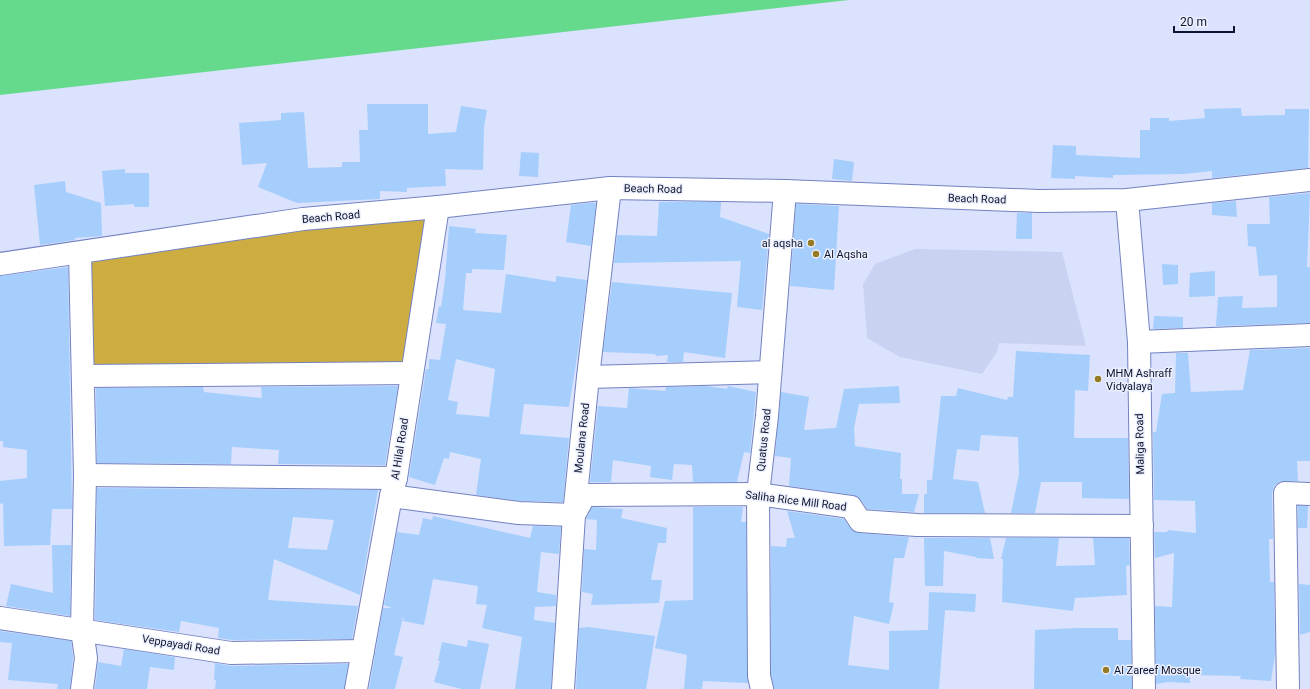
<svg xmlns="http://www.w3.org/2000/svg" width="1310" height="689" viewBox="0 0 1310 689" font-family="Roboto,sans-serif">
<rect width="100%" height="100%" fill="#dae2fe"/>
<polygon fill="#c9d2f0" points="915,249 1062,252 1086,346 999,343 997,352 982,374 900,357 867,338 863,284 875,264"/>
<polygon fill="#cdad41" points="438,207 411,373 83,376 80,254"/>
<polygon fill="#65da8d" points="0,0 849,0 0,95"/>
<g fill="#a6cefc" fill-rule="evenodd">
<polygon points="367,104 428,104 428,134 456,132 461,106 487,110 484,127 483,170 445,169 446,186 407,188 407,192 380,191 380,199 297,203 258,187 267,163 242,165 239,123 281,120 281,113 304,112 308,168 342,167 342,162 360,162 359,130 368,130"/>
<polygon points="1241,108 1242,116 1285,115 1285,109 1309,109 1308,168 1212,178 1212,171 1184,174 1113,175 1113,178 1075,176 1075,179 1051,178 1053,145 1076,146 1076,155 1140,158 1140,130 1150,130 1150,118 1169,118 1169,121 1205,118 1204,109"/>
<polygon points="521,152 539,153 538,177 519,176"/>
<polygon points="834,159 854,162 852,181 832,179"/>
<polygon points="125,169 125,173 149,173 149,207 134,207 134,204 105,206 102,171"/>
<polygon points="65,181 66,192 101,203 102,236 75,238 75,240 40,245 34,185"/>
<polygon points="1310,193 1307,267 1310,267 1310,323 1216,326 1218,297 1243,296 1242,308 1277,307 1277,275 1259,276 1256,247 1248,246 1247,224 1270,224 1269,197"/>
<polygon points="1236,201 1237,217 1212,215 1212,203"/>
<polygon points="659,202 721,202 720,217 769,234 762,310 737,307 741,261 614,263 617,235 657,236"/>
<polygon points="590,203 596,203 591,246 566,242 571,205"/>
<polygon points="796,204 839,206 834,290 790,286"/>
<polygon points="1017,213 1032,213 1032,239 1016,239"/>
<path d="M 449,226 L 476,229 L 475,233 L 507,235 L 504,270 L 472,269 L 472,273 L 466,273 L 463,310 L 501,313 L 506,274 L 556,282 L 556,276 L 587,280 L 578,351 L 569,407 L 524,404 L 520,434 L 569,438 L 563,502 L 520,501 L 476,495 L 481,459 L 450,452 L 449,459 L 444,458 L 435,485 L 409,477 L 426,369 L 429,369 L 429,359 L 440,360 L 446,324 L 436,323 L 439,306 L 441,307 L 445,280 ZM 456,359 L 495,369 L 489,417 L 456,414 L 458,402 L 448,400 Z"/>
<polygon points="1162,264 1178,265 1178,284 1163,285"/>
<polygon points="68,267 72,509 52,509 50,545 4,546 3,503 0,504 0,481 27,478 27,450 3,447 3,441 0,441 0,276"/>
<polygon points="1215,271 1215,296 1189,297 1190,273"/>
<polygon points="612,282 732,293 725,358 684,352 683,362 667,362 668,355 656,356 655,354 603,352"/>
<polygon points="1154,316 1183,317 1183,328 1153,329"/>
<polygon points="1310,348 1310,461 1297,461 1298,481 1279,482 1274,486 1272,493 1273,539 1269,539 1270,582 1274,582 1275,654 1271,681 1240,679 1241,676 1190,675 1190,683 1168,682 1156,684 1155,606 1172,607 1174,553 1155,558 1154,532 1167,532 1168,530 1196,533 1195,501 1154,500 1153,432 1156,432 1162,394 1175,393 1176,353 1188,353 1191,392 1243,390 1250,350"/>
<polygon points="1016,351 1090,355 1088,391 1075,390 1074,438 1128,438 1129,499 1082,498 1082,482 1041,482 1035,513 1011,513 1019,474 1018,437 981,435 979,451 957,449 953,479 978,482 985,513 924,513 924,494 927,494 927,480 932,480 941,396 956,396 958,388 1007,400 1008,397 1013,397"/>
<polygon points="398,386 385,465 278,464 279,450 232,447 231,464 97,463 96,388 203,387 204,392 262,398 261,387"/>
<polygon points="706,386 727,389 728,386 756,392 750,453 744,452 737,482 693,482 692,465 674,464 672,480 650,477 651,466 613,460 611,482 590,482 598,406 627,408 629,388 665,391 666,387"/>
<polygon points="899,386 900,403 859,404 854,428 855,446 901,453 900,479 902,479 902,494 919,494 914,512 867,509 861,500 853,495 789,486 791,458 775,456 781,392 809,397 804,430 836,428 844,389"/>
<path d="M 97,488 L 378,490 L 360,595 L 274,559 L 268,600 L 358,606 L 352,639 L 232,640 L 218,638 L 219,628 L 181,621 L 179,632 L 95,620 ZM 293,517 L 334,520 L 327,550 L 288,548 Z"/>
<polygon points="1298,506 1308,506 1307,528 1298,528"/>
<polygon points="592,507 623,509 621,518 667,528 666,543 658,543 651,580 662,580 659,603 591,605 593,594 582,592 584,549 596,550 597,520 586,519"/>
<polygon points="693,507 743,507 741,522 746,522 748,683 703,681 702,689 684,689 687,655 655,648 665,601 693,600"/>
<polygon points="787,511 844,519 850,528 859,533 909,537 904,558 894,558 889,602 894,603 889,624 854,616 848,665 889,670 889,631 928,630 929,592 976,594 975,612 945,610 939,689 774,689 771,675 771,546 786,547 787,538 795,538"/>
<polygon points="433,516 530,538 533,526 561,527 559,554 541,552 537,592 556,595 556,606 535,607 534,620 555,623 551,689 515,689 522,637 482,628 487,605 476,604 478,586 433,579 424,625 403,621 404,613 394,655 403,657 395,689 369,689 383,608 392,608 384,605 397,532 419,535 423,518 432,520"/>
<polygon points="924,538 990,538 994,559 976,558 976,557 944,551 943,586 925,586"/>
<polygon points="1006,538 1059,538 1056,566 1095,565 1093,538 1129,538 1130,565 1126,566 1127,595 1075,598 1073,611 1002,602 1003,559 1001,559"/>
<polygon points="52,545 71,545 70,616 6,606 11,584 53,593"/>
<polygon points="1299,584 1310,585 1310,632 1300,635"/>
<polygon points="588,627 655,636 646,689 576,689 579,628"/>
<polygon points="1078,628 1118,628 1118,640 1131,640 1132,689 1034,689 1035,630"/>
<polygon points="0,631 71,641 73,658 70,689 57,689 58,684 8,680 12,643 0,642"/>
<polygon points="468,640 489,644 480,689 461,689 434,682 440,661 438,661 442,642 467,647"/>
<polygon points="124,649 175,657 174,670 150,667 147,689 95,689 98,662 121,666"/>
<polygon points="215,663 231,666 348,664 344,689 215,689 216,680 214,680"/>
</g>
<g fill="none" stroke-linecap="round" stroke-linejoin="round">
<g stroke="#7282c1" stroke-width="24">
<g id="minor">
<polyline points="1127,200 1139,342 1144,689"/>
<polyline points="80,254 85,475 82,630 86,658 82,689"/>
<polyline points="0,264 303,219 438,207 610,188 785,191 1039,201 1127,200 1310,180"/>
<polyline points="1139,342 1310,335"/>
<polyline points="83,376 411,373"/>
<polyline points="588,377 770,372"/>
<polyline points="85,475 396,478"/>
<polyline points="391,496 519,513 574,515 585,495 758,494 851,507 860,521 917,525 1142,526"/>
<polyline points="0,618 231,653 363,651"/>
<polyline points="356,689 391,496 396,478 438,207"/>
<polyline points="563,689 574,515 588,377 610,188"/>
<polyline points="762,689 759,676 758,494 767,416 785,191"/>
<polyline points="1288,689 1285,493 1310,494"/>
</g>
</g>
<use href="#minor" stroke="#fff" stroke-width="22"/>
</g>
<g fill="#957c24" stroke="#ecf0fe" stroke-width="1.5">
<circle cx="811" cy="243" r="4"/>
<circle cx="816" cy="254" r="4"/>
<circle cx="1098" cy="379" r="4"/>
<circle cx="1106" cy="670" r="4"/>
</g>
<g text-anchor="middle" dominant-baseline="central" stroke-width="3" stroke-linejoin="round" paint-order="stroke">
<g font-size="11" fill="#0f152d" stroke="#ecf0fe">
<text transform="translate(653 189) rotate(1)">Beach Road</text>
<text transform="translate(977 199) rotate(2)">Beach Road</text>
<text transform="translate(331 217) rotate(-5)">Beach Road</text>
<text transform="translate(582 438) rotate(-84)">Moulana Road</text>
<text transform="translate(764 440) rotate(-84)">Quatus Road</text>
<text transform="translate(1140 444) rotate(-91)">Maliga Road</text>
<text transform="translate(400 449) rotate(-81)">Al Hilal Road</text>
<text transform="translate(796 501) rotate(7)">Saliha Rice Mill Road</text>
<text transform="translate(181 645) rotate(9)">Veppayadi Road</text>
</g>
<g font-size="11" fill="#0f152d" stroke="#ecf0fe" text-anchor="start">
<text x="803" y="243" text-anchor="end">al aqsha</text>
<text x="824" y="254">Al Aqsha</text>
<text x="1106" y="373">MHM Ashraff<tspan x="1106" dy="13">Vidyalaya</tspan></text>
<text x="1114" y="670">Al Zareef Mosque</text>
</g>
</g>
<path d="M1174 26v6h60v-6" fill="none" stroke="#0f152d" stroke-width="2"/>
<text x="1180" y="26" font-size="12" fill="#0f152d" stroke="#ecf0fe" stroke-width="3" paint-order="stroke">20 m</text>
</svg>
